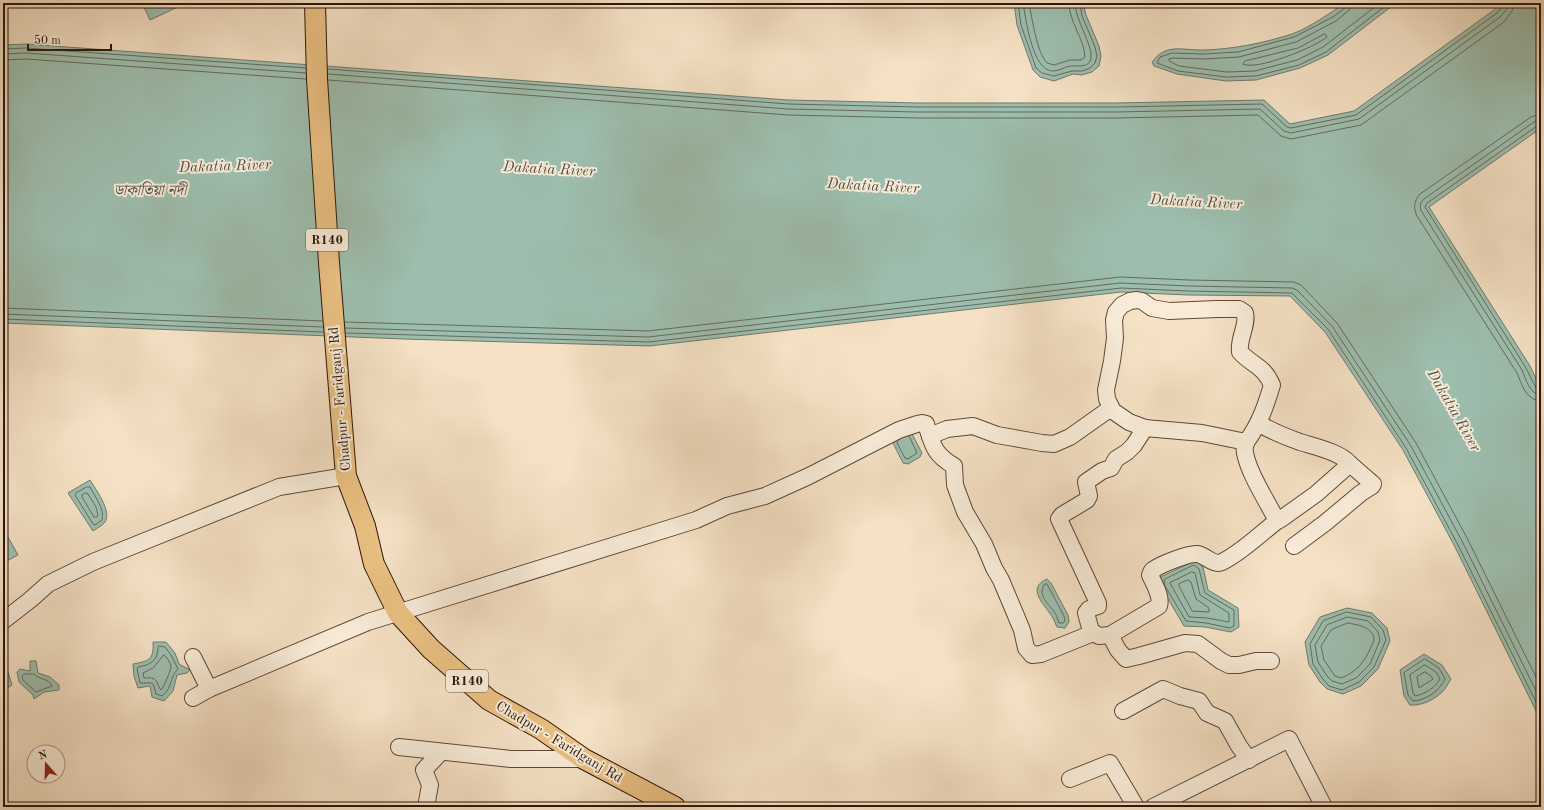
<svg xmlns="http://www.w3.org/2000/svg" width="1544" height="810" viewBox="0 0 1544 810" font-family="'Old Standard TT','Noto Serif Bengali',serif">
<rect width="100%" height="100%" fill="#f5e1c5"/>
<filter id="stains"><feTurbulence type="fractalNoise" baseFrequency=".005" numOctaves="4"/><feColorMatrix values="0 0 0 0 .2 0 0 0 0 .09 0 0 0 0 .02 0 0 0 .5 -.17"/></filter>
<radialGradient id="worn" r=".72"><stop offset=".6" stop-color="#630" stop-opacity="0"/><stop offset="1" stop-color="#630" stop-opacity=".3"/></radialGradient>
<g fill="#9dbeae" stroke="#707a6c">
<polygon points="142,3 186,3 150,20"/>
<polygon points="1014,3 1083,3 1086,15 1099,46 1101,56 1099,66 1092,72 1082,75 1073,74 1054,81 1040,77 1033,70 1017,25"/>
<path d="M 1345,3 L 1396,3 L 1328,55 L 1300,68 L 1256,80 L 1226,81 L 1177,74 L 1154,66 L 1152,62 C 1167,42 1184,51 1205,50 C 1234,49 1264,43 1292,34 C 1309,28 1330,13 1345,3 Z"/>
<polygon points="1500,3 1541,3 1541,128 1429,207 1530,366 1541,389 1541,721 1454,545 1403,450 1325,332 1290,296 1188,295 1121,292 649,346 404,339 3,323 3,45 26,44 788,100 918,103 1116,103 1264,100 1290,124 1354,111 1494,10"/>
<polygon points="911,432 922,453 920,457 908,464 903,463 892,441"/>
<path d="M 90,480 C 96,490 112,511 105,522 C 103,525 96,529 93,531 L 68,493 Z"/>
<polygon points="3,528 18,555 3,563"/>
<polygon points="1197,560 1203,567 1208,590 1238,608 1239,627 1231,632 1205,627 1184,626 1161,587 1160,577"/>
<path d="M 1047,579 L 1051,583 L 1068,615 L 1069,622 L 1065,628 L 1057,627 C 1055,623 1054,619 1051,615 C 1044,604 1026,588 1047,579 Z"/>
<polygon points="1347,608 1372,613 1387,628 1390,641 1378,669 1361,686 1343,694 1327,689 1320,682 1309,665 1305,642 1320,617"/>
<path d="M 153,642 L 166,642 L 175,653 L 179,664 L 190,670 L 187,673 L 177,675 L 173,691 L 164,701 L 152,697 L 150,686 L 138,688 L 134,676 L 133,664 C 149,661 154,660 153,642 Z"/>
<path d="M 1424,654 L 1442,665 L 1451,679 C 1448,683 1446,689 1442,692 C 1434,700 1421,706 1410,705 L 1404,696 L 1400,670 Z"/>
<polygon points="30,661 36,661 38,673 50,677 59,685 59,690 44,692 34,699 33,695 19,682 17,672 20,669 30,671"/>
<polygon points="3,662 5,662 12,685 3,691"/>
</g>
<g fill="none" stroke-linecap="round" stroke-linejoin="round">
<g stroke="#656a5c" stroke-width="1">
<polyline points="1018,3 1021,25 1036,68 1042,73 1054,76 1072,71 1082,71 1090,68 1095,63 1097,56 1095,47 1082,16 1080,3"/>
<path d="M 1023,3 C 1026,19 1032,71 1053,71 C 1060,71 1067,65 1074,66 C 1080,66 1090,67 1091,58 C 1093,45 1075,20 1075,3"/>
<path d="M 1029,3 C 1032,18 1037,53 1047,63 L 1054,65 L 1070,60 L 1081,60 L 1085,57 C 1084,38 1069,22 1069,3"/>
<polyline points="1347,3 1345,8 1333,17 1294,37 1238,52 1204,54 1172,53 1160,57 1157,63 1178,71 1226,77 1256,76 1299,65 1326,52 1389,3"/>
<polyline points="1352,3 1349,10 1336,21 1296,42 1239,57 1204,59 1173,58 1169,59 1169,61 1179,66 1227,72 1255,71 1297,60 1323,47 1380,3"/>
<path d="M 1325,34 L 1327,37 C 1315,47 1257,71 1243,64 L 1245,61 L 1298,48 Z"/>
<polyline points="3,49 26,48 306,68"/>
<polyline points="3,54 26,53 306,73"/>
<polyline points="3,60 26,59 306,79"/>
<polyline points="328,69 788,104 918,107 1116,107 1262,104 1287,127 1291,128 1356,115 1497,13 1502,7 1503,3"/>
<polyline points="328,74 788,109 918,112 1116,112 1260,109 1284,131 1291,133 1359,119 1500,17 1507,9 1508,3"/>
<polyline points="328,80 788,115 918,118 1116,118 1258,115 1281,136 1291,139 1361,125 1504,22 1512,11 1514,3"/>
<path d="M 1541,114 L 1531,117 L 1420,194 C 1414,201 1413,208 1417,216 L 1517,373 C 1522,385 1526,400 1541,401"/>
<path d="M 1541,120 L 1534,122 L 1424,199 C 1420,203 1419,207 1422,212 L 1522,370 C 1526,379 1529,394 1541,395"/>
<polyline points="1541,126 1537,126 1427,203 1425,207 1526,368 1536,388 1541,390"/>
<polyline points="3,308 323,321"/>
<polyline points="3,314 323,327"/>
<polyline points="3,319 323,332"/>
<polyline points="345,322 648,331 1120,277 1189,280 1294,282 1301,285 1337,323 1416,443 1467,538 1541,687"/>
<polyline points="345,328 648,337 1120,283 1189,286 1292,288 1297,290 1332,326 1411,446 1462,541 1541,701"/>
<polyline points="346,333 649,342 1121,288 1188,291 1292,293 1328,329 1406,448 1457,543 1541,712"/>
<polyline points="898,441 897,443 905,458 908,459 917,453 909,436"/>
<path d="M 87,487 L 90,487 C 95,497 105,509 102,520 L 95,525 L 93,524 L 75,495 L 76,493 Z"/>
<polygon points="86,493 88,494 96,507 98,515 97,517 94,517 82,497 82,495"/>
<polygon points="1194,565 1199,569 1205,593 1234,610 1234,626 1230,628 1206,623 1186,621 1165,586 1164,580"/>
<polygon points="1192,572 1195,573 1200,595 1229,613 1229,622 1207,618 1189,617 1170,583"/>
<polygon points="1188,580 1191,582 1196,599 1209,608 1209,612 1192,611 1179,586 1179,584"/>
<path d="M 1047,584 L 1064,616 L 1065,621 L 1063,623 L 1059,623 C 1058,620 1057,616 1055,613 C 1050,605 1037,596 1044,585 Z"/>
<polygon points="1347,612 1371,617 1383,630 1386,640 1374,667 1359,682 1342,690 1329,686 1323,679 1313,664 1310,644 1323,621"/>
<polygon points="1348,617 1368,621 1378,632 1380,640 1370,664 1356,678 1342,684 1332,681 1327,676 1318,662 1315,645 1327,625"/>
<path d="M 1348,623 C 1358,625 1368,626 1373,635 C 1375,639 1373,643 1371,647 C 1365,661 1357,672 1341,678 L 1335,676 L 1324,660 L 1321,646 L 1331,630 Z"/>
<path d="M 159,646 L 165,647 L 171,655 L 178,669 C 169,677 173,688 162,696 L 156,694 L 154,686 L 152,683 L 140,683 L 137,669 L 138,667 C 150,665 158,661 158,648 Z"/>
<path d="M 164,655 C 167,657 170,662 171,666 C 171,670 164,687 161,690 C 155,681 158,677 144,678 L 143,673 L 153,668 Z"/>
<path d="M 1425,659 L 1439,668 L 1445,679 C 1439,691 1427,700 1413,701 L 1408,695 L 1404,673 Z"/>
<path d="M 1425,665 L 1436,672 L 1440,679 C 1435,688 1425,694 1415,696 L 1413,693 L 1410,675 Z"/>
<polygon points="1425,672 1431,676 1433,679 1419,688 1417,677"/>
<path d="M 24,674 L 34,674 C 39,680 49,678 52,686 L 36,692 L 23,680 L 22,676 Z"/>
</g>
<g stroke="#5f4838" stroke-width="18">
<g id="minor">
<path d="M 1145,428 L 1134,445 L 1127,452 L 1116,459 L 1111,468 L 1102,471 L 1086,482 L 1089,496 L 1087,500 L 1062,515 L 1059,519 L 1098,603 L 1098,606 L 1089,609 L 1086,613 L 1091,631 L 1099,636 L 1110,635 L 1159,606 C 1162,596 1154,584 1150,575 C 1151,573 1151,571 1153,570 C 1159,565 1189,553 1197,554 C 1206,555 1213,566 1222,562 C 1241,553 1260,534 1277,521"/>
<polyline points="930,436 947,429 973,426 997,435 1042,443 1054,444 1070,437 1111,408"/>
<path d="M 1246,442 L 1202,433 L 1145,428 L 1129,422 L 1113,411 L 1107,399 L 1106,390 L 1112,361 L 1115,338 L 1114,320 L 1116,312 L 1122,305 L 1130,301 L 1137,300 L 1142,301 L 1152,308 L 1169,311 L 1217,309 L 1239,309 L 1245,313 C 1248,326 1238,338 1240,352 C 1253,366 1264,366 1272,385 C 1266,405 1260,423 1247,441 C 1245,445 1244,449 1245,453 C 1249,474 1267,501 1277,521 L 1281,519 L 1316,494 L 1350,464 C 1340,452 1316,447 1300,442 C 1286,437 1271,431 1258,423"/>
<polyline points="1294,546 1325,523 1361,493 1372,486 1373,484 1350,464"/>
<polyline points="3,621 30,600 48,584 93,562 279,487 346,476"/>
<polyline points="1110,635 1118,650 1126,659 1139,656 1185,643 1198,644 1221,661 1229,665 1239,665 1256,661 1271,661"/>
<polyline points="193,657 209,689"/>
<path d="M 193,698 L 209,689 L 368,622 L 696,520 L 727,506 L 765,496 L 809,476 L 899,430 L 917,424 L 922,423 L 926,424 C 933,446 934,454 954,466 L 955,485 L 965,512 L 984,544 L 994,568 L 1001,580 L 1022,630 L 1026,648 L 1032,655 L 1041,654 L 1093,633"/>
<polyline points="1123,711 1163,689 1180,696 1199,701 1207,713 1225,721 1239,746 1249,760"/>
<polyline points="399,747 511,759 584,759"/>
<polyline points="1070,779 1110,763 1136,807"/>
<polyline points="426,807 430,785 424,770 441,752"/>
<polyline points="1153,807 1289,739 1324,807"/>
</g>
</g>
<g stroke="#2d1509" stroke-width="22">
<polyline id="major" points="315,3 317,79 329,263 346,476 365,526 374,564 398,613 431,649 489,700 541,729 584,759 675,807"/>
</g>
<use href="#minor" stroke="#f8ecd9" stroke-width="16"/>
<use href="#major" stroke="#eac082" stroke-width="20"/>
</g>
<g text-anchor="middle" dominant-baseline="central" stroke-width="4" stroke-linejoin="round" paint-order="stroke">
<g fill="#f8ecd9" stroke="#6a5647" stroke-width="1">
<rect x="306" y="229" width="42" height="22" rx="3"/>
<rect x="446" y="670" width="42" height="22" rx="3"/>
</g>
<g font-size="13" font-weight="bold" fill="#2d1509">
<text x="327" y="240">R140</text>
<text x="467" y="681">R140</text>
</g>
<g font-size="14" fill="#2d1509" stroke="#f8ecd9">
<text transform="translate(340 399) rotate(-95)">Chadpur - Faridganj Rd</text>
<text transform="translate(559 742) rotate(31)">Chadpur - Faridganj Rd</text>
</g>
<g font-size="15" font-style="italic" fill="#545043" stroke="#f8ecd9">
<text transform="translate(225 167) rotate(-2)">Dakatia River</text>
<text transform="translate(549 170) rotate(3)">Dakatia River</text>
<text transform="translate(873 187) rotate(3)">Dakatia River</text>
<text x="150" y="191">ডাকাতিয়া নদী</text>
<text transform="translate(1196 203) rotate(3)">Dakatia River</text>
<text transform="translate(1453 411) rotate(60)">Dakatia River</text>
</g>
</g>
<rect width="1544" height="810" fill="none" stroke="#f5e1c5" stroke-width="16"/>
<rect x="4" y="4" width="1536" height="802" fill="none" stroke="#2d1509" stroke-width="2"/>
<rect x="8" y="8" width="1528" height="794" fill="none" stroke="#2d1509"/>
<g transform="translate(46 764) rotate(340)"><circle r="19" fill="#f8ecd9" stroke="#a79686"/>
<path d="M0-3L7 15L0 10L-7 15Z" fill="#8f2418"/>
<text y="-6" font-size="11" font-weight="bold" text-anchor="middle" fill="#2d1509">N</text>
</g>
<path d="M28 44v6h83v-6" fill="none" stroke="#2d1509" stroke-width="2"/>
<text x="34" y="44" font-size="12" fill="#2d1509" stroke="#f8ecd9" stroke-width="3" paint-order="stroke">50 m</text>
<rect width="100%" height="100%" filter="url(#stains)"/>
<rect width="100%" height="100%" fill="url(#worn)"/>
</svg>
